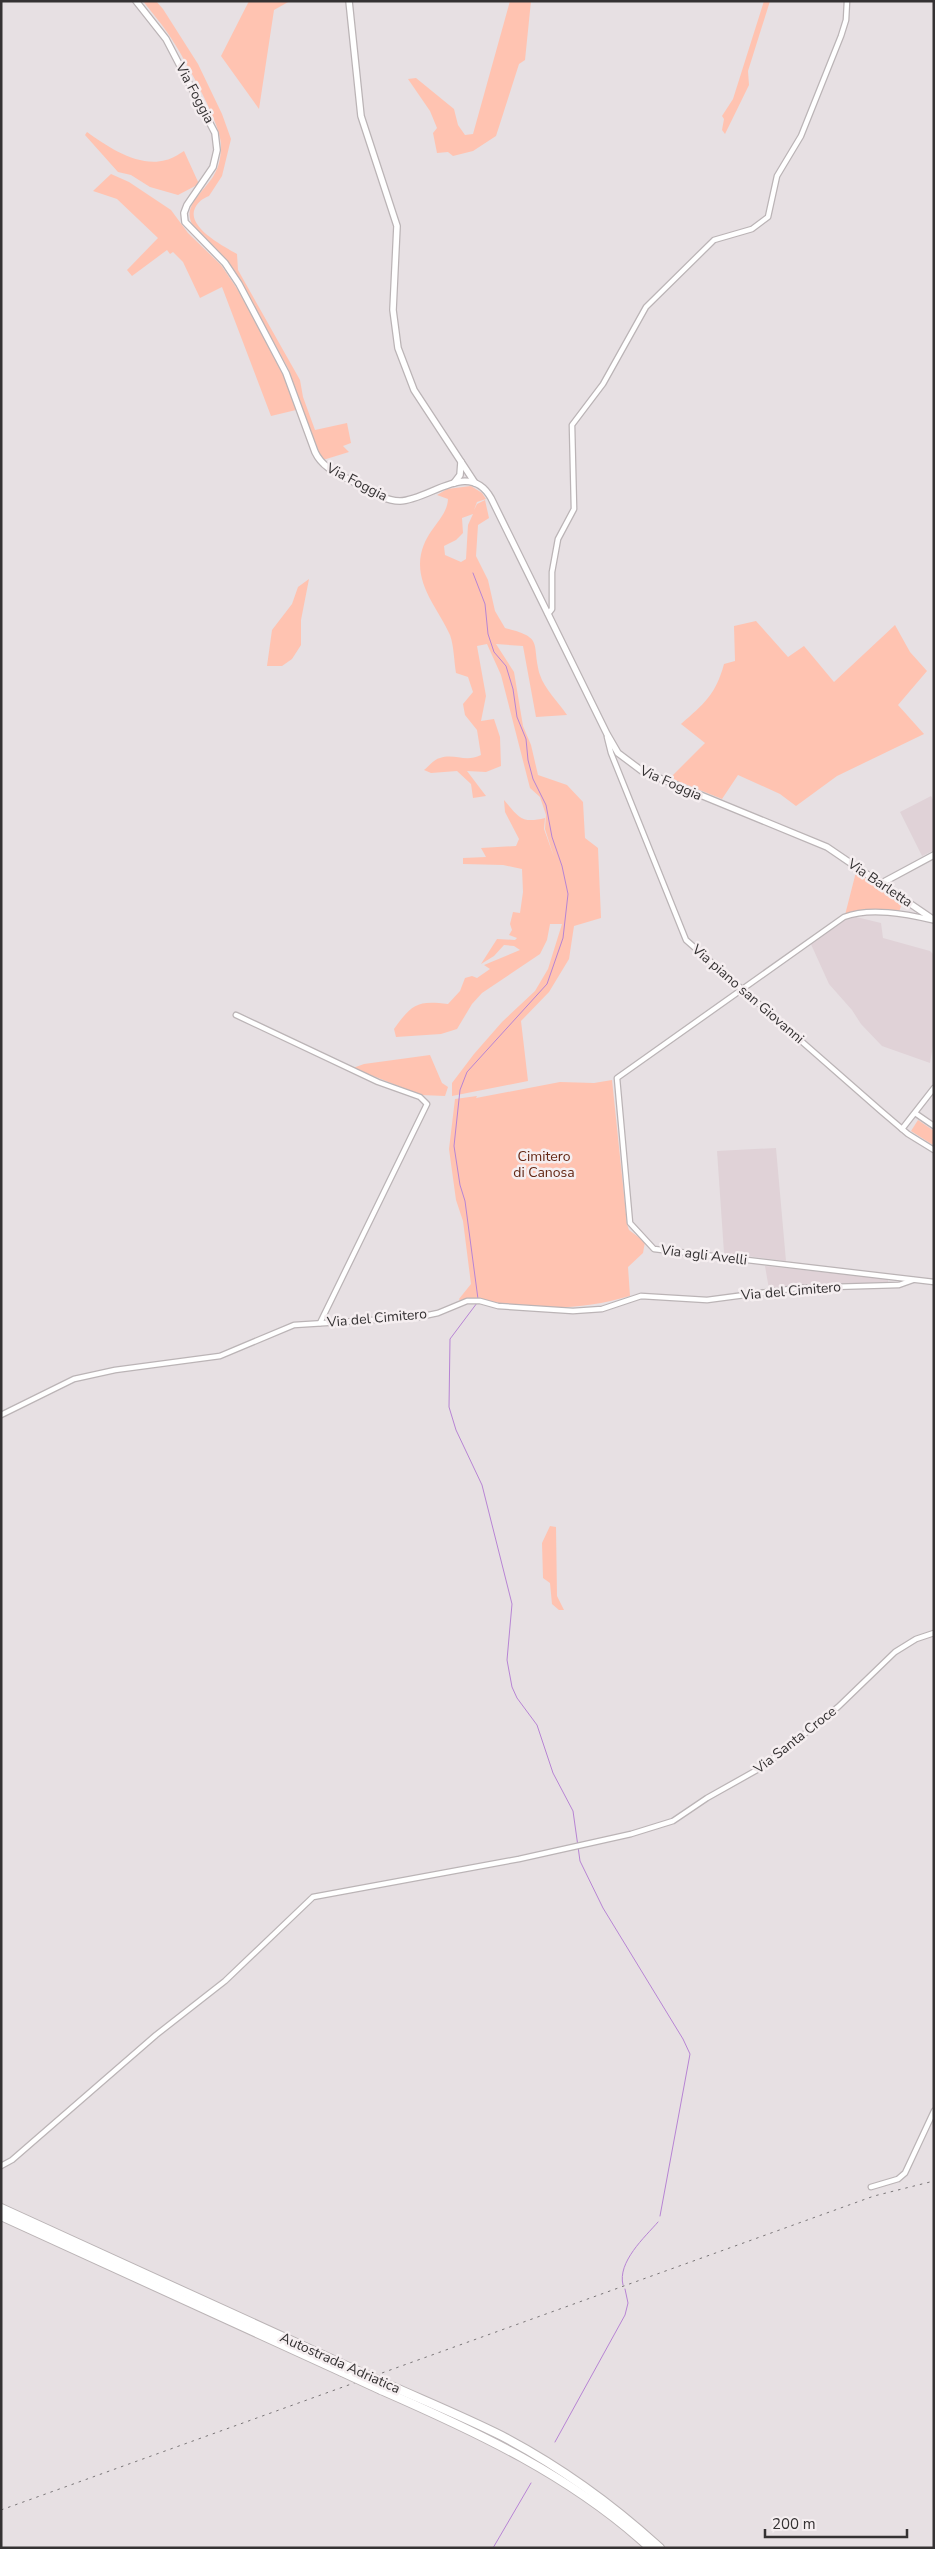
<svg xmlns="http://www.w3.org/2000/svg" width="935" height="2549" viewBox="0 0 935 2549" font-family="'Nunito Sans',sans-serif">
<rect width="100%" height="100%" fill="#e7e0e3"/>
<g fill="#e0d2d7">
<polygon points="931,796 934,801 934,850 922,856 900,812"/>
<polygon points="856,917 881,923 883,938 930,951 934,955 934,1040 930,1063 882,1046 861,1024 852,1010 829,984 810,942 843,921"/>
<polygon points="776,1148 786,1261 724,1253 717,1151"/>
<polygon points="765,1266 888,1279 888,1283 800,1285 769,1289"/>
</g>
<g fill="#ffc3b1" fill-rule="evenodd">
<path d="M 143,1 L 156,1 L 163,9 L 198,64 L 222,114 L 231,139 L 222,176 L 209,196 C 202,199 199,201 195,208 C 186,227 223,246 237,254 L 238,270 L 300,380 L 303,397 L 315,430 L 347,423 L 351,443 L 343,446 L 349,452 L 323,460 L 315,444 L 288,368 L 247,293 L 232,267 L 193,226 C 180,204 208,190 216,171 C 220,164 221,153 221,145 C 222,125 183,56 171,38 C 163,25 152,13 143,1 Z"/>
<polygon points="249,1 290,1 274,10 259,109 221,56"/>
<polygon points="510,1 531,1 525,60 519,64 496,136 473,151 453,156 448,152 437,153 433,133 437,128 430,111 408,79 416,78 454,109 458,125 465,135 473,134"/>
<polygon points="764,1 770,1 748,71 749,85 725,134 722,130 724,119 722,116 733,99"/>
<path d="M 87,132 C 108,147 139,168 166,160 C 172,159 179,154 184,151 L 199,184 L 178,195 L 150,187 L 131,175 L 118,172 L 85,135 Z"/>
<polygon points="111,174 129,182 171,210 188,233 221,265 238,290 283,374 296,410 271,416 222,287 200,298 183,262 173,252 170,254 167,250 132,276 127,270 158,238 117,199 93,191"/>
<path d="M 471,486 L 482,493 L 486,499 L 477,502 L 474,510 L 477,504 L 485,500 L 489,518 L 478,525 L 476,556 L 488,580 L 495,611 L 505,628 C 545,638 531,643 540,675 C 544,688 559,703 567,715 L 536,717 L 523,646 L 496,644 L 514,672 L 523,726 L 531,745 L 538,775 L 567,785 L 583,802 L 585,838 L 598,848 L 601,918 L 574,926 L 569,959 L 549,992 L 521,1021 L 528,1081 L 452,1096 L 452,1083 L 474,1054 L 502,1022 L 535,991 L 548,969 L 562,924 L 550,924 L 547,940 L 540,954 L 482,993 L 472,1004 L 457,1029 L 441,1034 L 396,1037 L 394,1029 C 412,1004 417,1000 448,1004 L 460,991 L 465,978 L 472,976 L 477,978 L 490,969 L 484,965 L 520,950 L 514,946 L 504,945 L 494,956 L 481,964 L 497,939 L 515,940 L 517,938 L 509,935 L 512,930 L 510,924 L 513,912 L 520,913 L 523,892 L 522,869 L 503,865 L 463,864 L 463,858 L 486,857 L 481,848 L 516,846 L 519,839 L 505,812 L 504,800 C 519,817 521,824 545,818 L 544,829 L 554,857 L 545,829 L 546,815 L 540,797 L 530,788 L 501,675 L 487,644 L 477,646 L 486,696 L 481,721 L 494,719 L 500,737 L 501,766 L 486,772 L 467,771 L 486,796 L 473,798 L 471,784 L 457,771 L 431,773 L 424,770 C 428,767 434,759 440,758 C 455,753 465,763 481,755 L 477,730 L 465,715 L 463,704 L 473,692 L 468,677 L 456,673 C 454,661 454,646 450,635 C 440,612 420,591 420,564 C 421,531 447,521 448,499 L 437,495 L 447,489 ZM 473,514 L 468,525 L 466,559 L 461,562 L 445,555 L 444,546 L 456,540 L 463,533 L 462,518 Z"/>
<polygon points="309,579 301,620 301,645 292,659 282,666 267,666 272,630 292,604 298,587"/>
<path d="M 756,621 L 788,657 L 804,646 L 834,682 L 895,625 L 910,652 L 927,671 L 898,705 L 924,734 L 837,776 L 796,806 L 780,794 L 738,775 L 722,799 L 670,778 L 705,743 L 681,724 C 704,704 716,694 724,664 L 735,661 L 734,626 Z"/>
<polygon points="856,872 902,903 898,915 857,912 845,915"/>
<polygon points="430,1055 442,1083 448,1087 445,1096 421,1095 353,1068 364,1064"/>
<path d="M 612,1080 L 627,1224 L 629,1230 L 645,1242 L 643,1253 L 628,1267 L 630,1296 C 595,1306 562,1310 525,1306 C 503,1304 483,1299 460,1301 L 459,1299 L 471,1284 L 463,1221 L 456,1200 L 449,1149 L 455,1099 L 477,1096 L 476,1098 L 560,1082 L 594,1083 Z"/>
<polygon points="918,1120 934,1131 933,1145 911,1131"/>
<polygon points="550,1526 556,1527 557,1596 564,1610 559,1610 552,1604 550,1583 543,1578 542,1543"/>
</g>
<g fill="none" stroke-linecap="round" stroke-linejoin="round">
<g stroke="#b784d4" stroke-width="1">
<polyline points="473,573 485,604 488,634 494,652 506,666 513,689 517,717 526,739 528,760 533,779 546,805 552,837 562,866 568,894 563,938 547,984 467,1072 460,1090 454,1146 460,1185 465,1201 478,1299"/>
<polyline points="477,1303 450,1339 449,1407 456,1430 482,1485 512,1604 507,1660 512,1687 517,1698 537,1725 553,1773 573,1811 580,1861 603,1908 683,2039 690,2054 660,2216"/>
<path d="M 623,2285 C 617,2262 645,2237 658,2222"/>
<polyline points="555,2442 625,2315 628,2303 625,2289"/>
<polyline points="493,2548 531,2483"/>
</g>
<g stroke="#bbb4b6" stroke-width="7">
<g id="street">
<polyline points="548,614 552,609 552,572 558,539 574,509 572,425 603,384 646,307 714,240 752,229 768,217 777,176 801,136 841,36 846,20 847,1"/>
<polyline points="607,737 611,753 686,940 881,1111 908,1134 934,1150"/>
<path d="M 932,920 C 906,914 870,907 844,917 L 617,1078 L 630,1223 L 654,1249 L 934,1282"/>
<polyline points="236,1015 378,1082 420,1097 427,1104 320,1323"/>
<polyline points="915,1113 934,1126"/>
<polyline points="902,1129 934,1088"/>
<polyline points="1,1415 74,1379 115,1370 220,1356 294,1325 419,1317 438,1313 467,1301 480,1301 498,1306 573,1311 602,1309 641,1296 707,1300 797,1288 899,1285 913,1280"/>
<polyline points="1,2166 12,2160 156,2035 225,1981 313,1897 519,1859 631,1834 673,1821 707,1798 764,1766 838,1707 895,1652 916,1639 934,1633"/>
<polyline points="871,2187 898,2179 905,2173 934,2111"/>
</g>
</g>
<g stroke="#bbb4b6" stroke-width="8">
<g id="secondary">
<path d="M 136,1 L 166,39 L 215,133 L 217,150 L 213,167 L 187,205 L 184,213 L 185,222 L 225,263 L 239,284 L 286,373 L 315,452 C 322,467 336,473 350,480 C 365,488 383,501 400,501 C 430,500 469,459 491,498 L 607,734 L 618,753 L 642,771 L 827,847 L 934,920"/>
<polyline points="349,1 361,116 397,226 393,310 398,348 414,390 475,483"/>
<polyline points="454,483 460,475 461,462"/>
<polyline points="880,884 934,855"/>
</g>
</g>
<g stroke="#bbb4b6" stroke-width="10">
<g id="highway">
<polyline points="1,2208 349,2367"/>
<polyline points="1,2216 342,2372"/>
<path d="M 387,2384 C 425,2401 464,2417 502,2436 C 559,2466 612,2504 660,2548"/>
<path d="M 381,2390 C 477,2432 572,2476 650,2548"/>
</g>
</g>
<use href="#street" stroke="#fff" stroke-width="4.5"/>
<use href="#secondary" stroke="#fff" stroke-width="5.5"/>
<use href="#highway" stroke="#fff" stroke-width="8"/>
<polyline stroke="#797577" stroke-width="1" stroke-dasharray="2.5 5" stroke-linecap="butt" points="1,2510 874,2196 934,2181"/>
<g stroke="#bbb4b6" stroke-width="10" stroke-linecap="butt">
<g id="highway-bridge">
<polyline points="349,2367 387,2384"/>
<polyline points="342,2372 381,2390"/>
</g>
</g>
<use href="#highway-bridge" stroke="#fff" stroke-width="8"/>
</g>
<g text-anchor="middle" dominant-baseline="central" stroke-width="5" stroke-linejoin="round" paint-order="stroke">
<g font-size="14" fill="#353233" stroke="#f5eef0">
<text transform="translate(195 93) rotate(62)">Via Foggia</text>
<text transform="translate(357 482) rotate(27)">Via Foggia</text>
<text transform="translate(671 783) rotate(24)">Via Foggia</text>
<text transform="translate(880 883) rotate(34)">Via Barletta</text>
<text transform="translate(748 994) rotate(41)">Via piano san Giovanni</text>
<text transform="translate(704 1255) rotate(7)">Via agli Avelli</text>
<text transform="translate(791 1291) rotate(-5)">Via del Cimitero</text>
<text transform="translate(377 1318) rotate(-5)">Via del Cimitero</text>
<text transform="translate(795 1740) rotate(-38)">Via Santa Croce</text>
<text transform="translate(340 2363) rotate(24)">Autostrada Adriatica</text>
</g>
<g font-size="14" fill="#632714" stroke="#f5eef0">
<text x="544" y="1156">Cimitero<tspan x="544" dy="16">di Canosa</tspan></text>
</g>
</g>
<rect width="935" height="2549" fill="none" stroke="#353233" stroke-width="5"/>
<path d="M765 2529v8h142v-8" fill="none" stroke="#353233" stroke-width="2.5"/>
<text x="772" y="2529" font-size="15" fill="#353233" stroke="#f5eef0" stroke-width="4" paint-order="stroke">200 m</text>
</svg>
